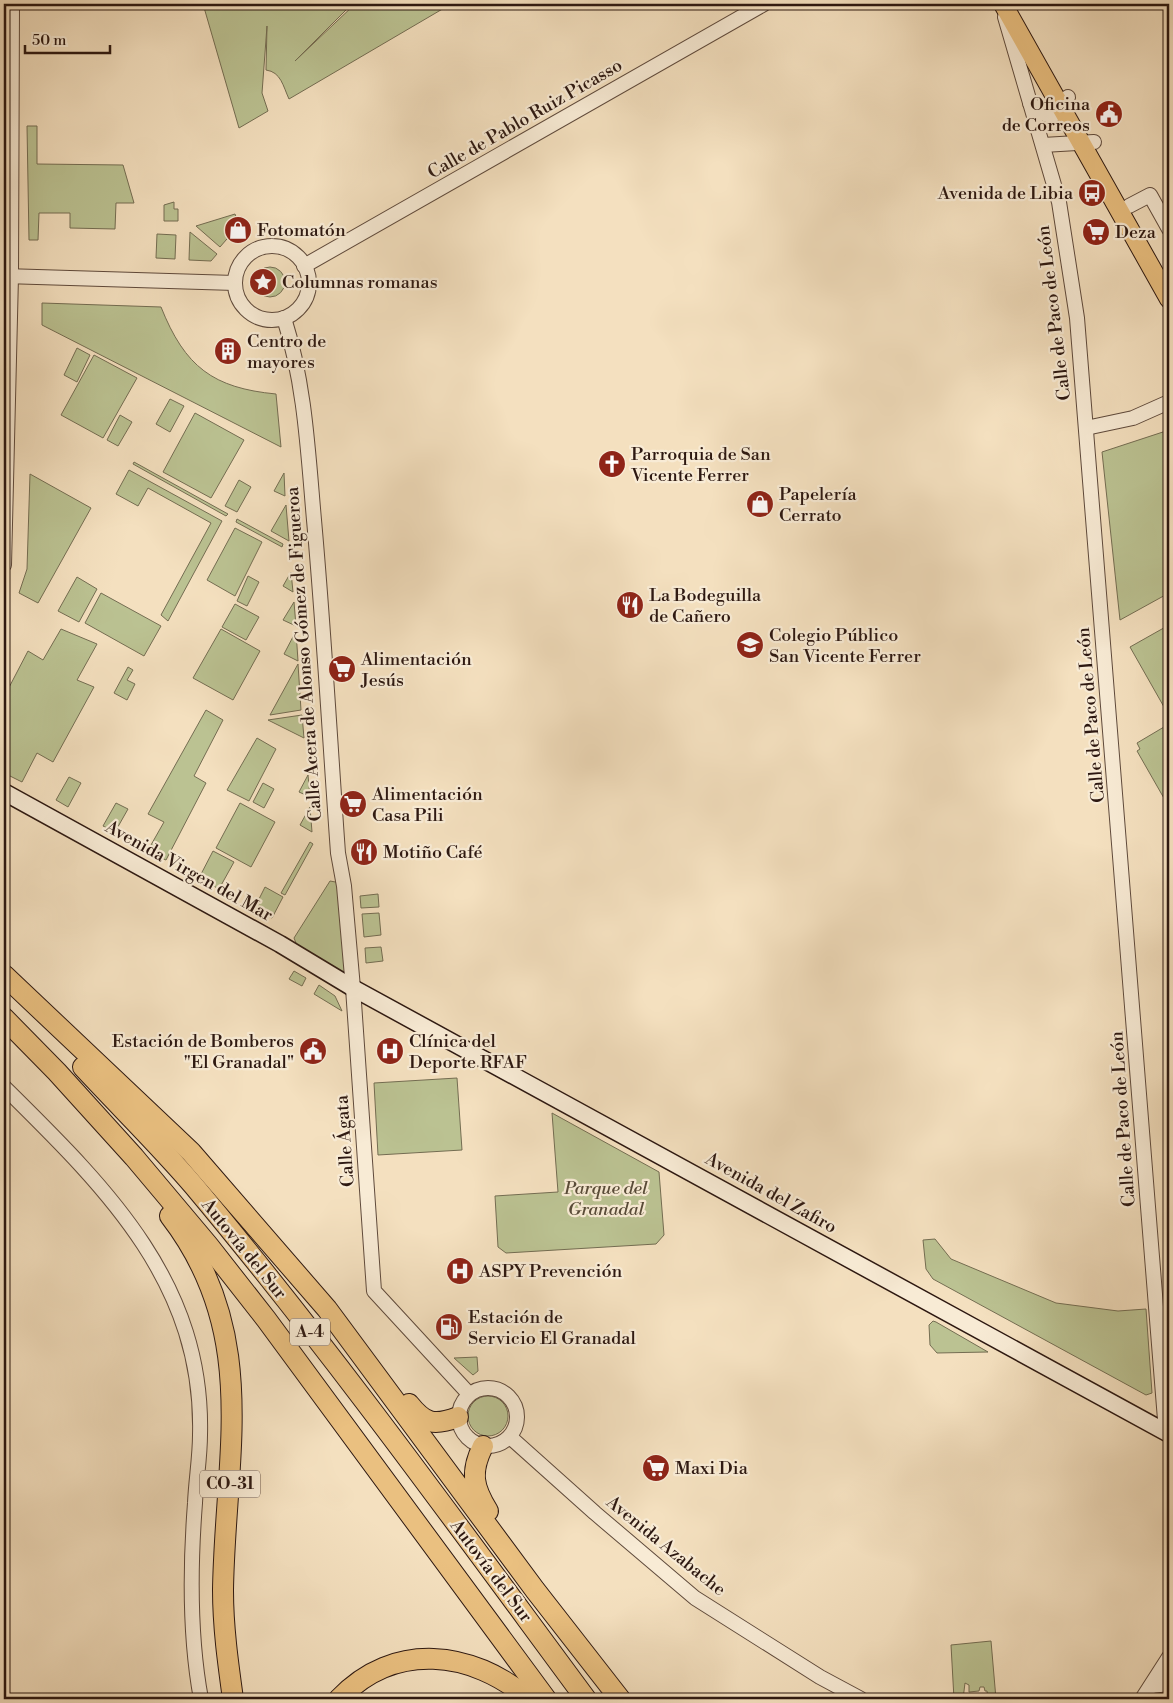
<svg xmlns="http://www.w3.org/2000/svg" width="1173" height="1703" viewBox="0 0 1173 1703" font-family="'Libre Bodoni',serif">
<rect width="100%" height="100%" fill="#f4e0bf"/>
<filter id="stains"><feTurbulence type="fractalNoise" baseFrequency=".004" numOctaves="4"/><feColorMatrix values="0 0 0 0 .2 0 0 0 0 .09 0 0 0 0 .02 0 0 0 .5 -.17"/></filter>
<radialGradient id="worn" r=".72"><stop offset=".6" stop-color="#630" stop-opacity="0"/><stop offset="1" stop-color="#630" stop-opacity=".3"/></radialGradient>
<g fill="#bbc292" stroke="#746d52">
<path d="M 203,4 L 352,4 L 295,61 L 355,4 L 451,4 L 289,99 C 283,86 281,72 266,70 L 267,26 L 262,93 L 268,111 L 239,128 Z"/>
<polygon points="27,126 37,126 37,164 123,165 134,203 116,203 115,229 70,228 70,213 39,213 38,240 29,240"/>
<polygon points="174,202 174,209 178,209 178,221 164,221 164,205"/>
<polygon points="235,214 239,225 220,247 196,226"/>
<polygon points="190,232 217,254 211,261 189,260"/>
<polygon points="157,234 176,235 175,259 156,258"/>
<circle cx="270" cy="282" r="15"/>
<path d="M 42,303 L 161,307 C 185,367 213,388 276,394 L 281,447 L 42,325 Z"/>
<polygon points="77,348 90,355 77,382 64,375"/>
<polygon points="94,355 137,378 103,438 61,415"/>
<polygon points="170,399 184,406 170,432 156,424"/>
<polygon points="195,413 244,440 211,498 163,472"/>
<polygon points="120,415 132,422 118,446 107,440"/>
<polygon points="1169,430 1169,593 1120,620 1102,452"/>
<polygon points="134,462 228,514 226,516 133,464"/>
<polygon points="129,470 222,521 168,621 161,615 211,523 148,488 138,506 116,494"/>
<polygon points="284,473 285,496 274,491"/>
<polygon points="30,474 91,508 38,603 19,593 27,569"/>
<polygon points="239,480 251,487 237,512 225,506"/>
<polygon points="286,505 289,541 271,531"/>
<polygon points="237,519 283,544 282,547 236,522"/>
<polygon points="235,528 262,542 235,596 207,580"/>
<polygon points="291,572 293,592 283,586"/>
<polygon points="248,576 259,582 247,606 237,601"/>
<polygon points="77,577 97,589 79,622 58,611"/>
<polygon points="101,593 161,626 144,656 85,623"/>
<polygon points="294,602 296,626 283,620"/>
<polygon points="235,604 259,617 246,640 222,627"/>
<polygon points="1169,625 1169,713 1168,714 1130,647"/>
<polygon points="61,629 97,644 77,680 94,687 53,762 37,753 22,782 4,773 4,697 28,651 43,660"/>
<polygon points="221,629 260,651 233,700 193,678"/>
<polygon points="296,631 298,661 284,654"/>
<polygon points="298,664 301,710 270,715"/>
<polygon points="128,667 133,670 127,680 135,684 127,700 114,693"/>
<polygon points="206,710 223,720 194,776 206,783 166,860 147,852 164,822 148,814"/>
<polygon points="302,715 304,738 268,720"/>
<polygon points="1169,724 1169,807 1137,751 1140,749 1137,743"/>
<polygon points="257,738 276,749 249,801 227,790"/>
<polygon points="308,775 310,797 299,792"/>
<polygon points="69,777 81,783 68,807 56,800"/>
<polygon points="263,783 274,789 264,808 253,802"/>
<polygon points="116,803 128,809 115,832 103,826"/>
<polygon points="240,803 275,822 251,867 216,848"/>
<polygon points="310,807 312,832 300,825"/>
<polygon points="310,842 313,844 285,895 281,893"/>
<polygon points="213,851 234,862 219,889 199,878"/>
<polygon points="330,881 341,883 350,966 344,975 298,948 294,938"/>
<polygon points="265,887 283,897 272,918 254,909"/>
<polygon points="378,894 379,907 361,908 360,896"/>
<polygon points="379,913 381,935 364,937 362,914"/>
<polygon points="381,947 383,961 366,963 365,948"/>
<polygon points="294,971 306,978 302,986 289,979"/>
<polygon points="319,985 335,996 342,1011 314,994"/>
<polygon points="457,1078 462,1150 378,1155 374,1083"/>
<polygon points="552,1113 659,1172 664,1235 656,1244 506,1253 498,1247 495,1196 558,1192"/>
<polygon points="935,1239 951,1259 1056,1303 1118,1311 1146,1309 1152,1393 1146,1395 933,1279 926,1269 923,1240"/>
<polygon points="933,1321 936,1322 988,1352 937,1353 930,1345 929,1325"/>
<polygon points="477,1357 478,1371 473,1375 454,1358"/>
<circle cx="488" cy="1416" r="20"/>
<polygon points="991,1641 996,1699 988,1699 987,1691 985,1691 984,1687 980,1687 979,1691 969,1692 969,1685 965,1683 963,1699 954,1699 951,1645"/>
</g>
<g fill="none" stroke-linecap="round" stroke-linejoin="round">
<g stroke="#5f4a3c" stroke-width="16">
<g id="tertiary">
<polyline points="1005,17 1059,202 1077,318 1166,1432"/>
<path d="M 1030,103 C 1050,121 1056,120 1068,97"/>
<polyline points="1043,145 1094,142"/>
<polyline points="1129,206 1150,195 1169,229"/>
<circle cx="272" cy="283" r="37"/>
<polyline points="304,266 764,4"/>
<polyline points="4,276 235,283"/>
<path d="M 284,318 C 305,384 308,452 314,520 C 324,631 330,742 338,853 L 344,886 L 353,988 L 374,1291 L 469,1394"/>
<polyline points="1086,428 1133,418 1169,402"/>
<polyline points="4,565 11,276 12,4"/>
<path d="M 4,1087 C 105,1187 204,1282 200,1435 C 200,1457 196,1480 195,1503 C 190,1568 189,1634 201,1699"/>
<circle cx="488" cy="1417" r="29"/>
<polyline points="510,1437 595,1513 695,1598 820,1677 861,1699"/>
<polyline points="1151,1686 1169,1684"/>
<polyline points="1142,1699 1169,1657"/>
</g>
</g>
<g stroke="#2d1811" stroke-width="19">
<polyline id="secondary" points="4,792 280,944 353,988 1169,1434"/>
</g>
<g stroke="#2d1811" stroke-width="20">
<polyline id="primary" points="1003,4 1169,299"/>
</g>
<g stroke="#2d1811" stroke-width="22">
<g id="motorway">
<polyline points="4,975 191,1152 327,1309 535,1590 620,1699"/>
<polyline points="4,1018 57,1072 134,1157 208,1245 266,1319 546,1699"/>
<path d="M 83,1067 C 120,1107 159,1145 194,1186 C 332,1351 458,1526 586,1699"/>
<path d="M 170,1216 C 261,1334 225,1455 223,1590 C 223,1627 228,1663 233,1699"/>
<path d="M 409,1404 C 425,1424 434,1426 458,1417"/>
<path d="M 483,1446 C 470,1472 473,1487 488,1511"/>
<path d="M 339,1699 C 394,1641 472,1650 529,1699"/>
</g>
</g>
<use href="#tertiary" stroke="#f8ebd5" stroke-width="14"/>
<use href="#secondary" stroke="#f8ebd5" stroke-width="16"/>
<use href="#primary" stroke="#eac080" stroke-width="18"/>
<use href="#motorway" stroke="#eac080" stroke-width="20"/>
</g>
<defs>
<g id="civic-disc" transform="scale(1.4375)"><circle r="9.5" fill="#8f2418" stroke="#f8ebd5"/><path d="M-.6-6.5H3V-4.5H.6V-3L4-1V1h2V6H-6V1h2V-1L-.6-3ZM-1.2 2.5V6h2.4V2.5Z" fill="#fff"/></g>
<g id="bus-disc" transform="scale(1.4375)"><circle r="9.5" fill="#8f2418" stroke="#f8ebd5"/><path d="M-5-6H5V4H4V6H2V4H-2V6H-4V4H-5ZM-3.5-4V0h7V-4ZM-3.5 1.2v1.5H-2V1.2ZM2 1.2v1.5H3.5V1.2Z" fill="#fff"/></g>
<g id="shop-disc" transform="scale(1.4375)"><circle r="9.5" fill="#8f2418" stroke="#f8ebd5"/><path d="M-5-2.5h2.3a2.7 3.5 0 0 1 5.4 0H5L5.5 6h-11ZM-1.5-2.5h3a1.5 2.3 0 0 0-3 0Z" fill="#fff"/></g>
<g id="supermarket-disc" transform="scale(1.4375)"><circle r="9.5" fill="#8f2418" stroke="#f8ebd5"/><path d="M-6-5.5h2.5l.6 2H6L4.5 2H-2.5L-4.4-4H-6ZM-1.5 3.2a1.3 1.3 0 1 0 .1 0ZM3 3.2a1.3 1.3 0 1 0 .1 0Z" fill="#fff"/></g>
<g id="sight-disc" transform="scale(1.4375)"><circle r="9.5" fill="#8f2418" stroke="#f8ebd5"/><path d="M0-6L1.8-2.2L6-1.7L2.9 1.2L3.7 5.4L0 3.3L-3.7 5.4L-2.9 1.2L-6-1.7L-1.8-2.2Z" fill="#fff"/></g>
<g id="building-disc" transform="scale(1.4375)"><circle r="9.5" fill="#8f2418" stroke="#f8ebd5"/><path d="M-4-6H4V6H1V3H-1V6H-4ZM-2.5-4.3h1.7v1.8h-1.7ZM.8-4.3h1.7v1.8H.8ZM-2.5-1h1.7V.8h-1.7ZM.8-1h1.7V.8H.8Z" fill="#fff"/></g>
<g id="church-disc" transform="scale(1.4375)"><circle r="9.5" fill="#8f2418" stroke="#f8ebd5"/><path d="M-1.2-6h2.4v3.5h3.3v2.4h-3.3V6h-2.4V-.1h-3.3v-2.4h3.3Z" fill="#fff"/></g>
<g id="restaurant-disc" transform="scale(1.4375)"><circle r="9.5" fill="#8f2418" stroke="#f8ebd5"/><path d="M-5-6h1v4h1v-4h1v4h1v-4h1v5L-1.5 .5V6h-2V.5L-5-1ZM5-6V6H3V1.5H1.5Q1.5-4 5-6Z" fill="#fff"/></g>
<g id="school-disc" transform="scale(1.4375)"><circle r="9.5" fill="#8f2418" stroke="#f8ebd5"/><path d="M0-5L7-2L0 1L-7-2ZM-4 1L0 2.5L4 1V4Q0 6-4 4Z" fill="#fff"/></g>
<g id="hospital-disc" transform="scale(1.4375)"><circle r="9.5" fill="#8f2418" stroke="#f8ebd5"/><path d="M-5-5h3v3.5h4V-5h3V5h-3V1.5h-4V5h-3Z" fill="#fff"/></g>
<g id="fuel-disc" transform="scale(1.4375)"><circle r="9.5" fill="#8f2418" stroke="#f8ebd5"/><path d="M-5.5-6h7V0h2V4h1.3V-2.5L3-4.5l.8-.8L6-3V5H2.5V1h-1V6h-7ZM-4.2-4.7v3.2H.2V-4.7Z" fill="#fff"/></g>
</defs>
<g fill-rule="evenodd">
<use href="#civic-disc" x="1109" y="114"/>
<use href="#bus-disc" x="1092" y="193"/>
<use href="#shop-disc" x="238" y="230"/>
<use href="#supermarket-disc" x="1096" y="232"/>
<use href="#sight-disc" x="263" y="282"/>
<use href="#building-disc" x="228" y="351"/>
<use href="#church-disc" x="612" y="464"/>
<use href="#shop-disc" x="760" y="504"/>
<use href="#restaurant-disc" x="630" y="605"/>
<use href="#school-disc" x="750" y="645"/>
<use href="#supermarket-disc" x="342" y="669"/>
<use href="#supermarket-disc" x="353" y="804"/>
<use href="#restaurant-disc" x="364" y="852"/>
<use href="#civic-disc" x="313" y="1051"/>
<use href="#hospital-disc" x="390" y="1051"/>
<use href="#hospital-disc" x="460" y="1271"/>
<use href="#fuel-disc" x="449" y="1327"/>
<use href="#supermarket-disc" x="656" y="1468"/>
</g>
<g text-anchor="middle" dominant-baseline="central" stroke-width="4.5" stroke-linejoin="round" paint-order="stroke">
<g fill="#f8ebd5" stroke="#6a574c" stroke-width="1">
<rect x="290" y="1318.5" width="40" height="27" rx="4"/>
<rect x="200" y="1470.5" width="60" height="27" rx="4"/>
</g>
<g font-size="16" font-weight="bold" fill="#2d1811">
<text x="310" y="1332">A-4</text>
<text x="230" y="1484">CO-31</text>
</g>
<g font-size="18" fill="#2d1811" stroke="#f8ebd5" text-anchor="start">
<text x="1090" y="104" text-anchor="end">Oficina<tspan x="1090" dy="21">de Correos</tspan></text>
<text x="1073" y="193" text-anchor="end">Avenida de Libia</text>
<text x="257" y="230">Fotomatón</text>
<text x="1115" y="232">Deza</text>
<text x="282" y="282">Columnas romanas</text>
<text x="247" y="341">Centro de<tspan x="247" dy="21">mayores</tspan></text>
<text x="631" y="454">Parroquia de San<tspan x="631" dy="21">Vicente Ferrer</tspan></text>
<text x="779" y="494">Papelería<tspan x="779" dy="21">Cerrato</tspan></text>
<text x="649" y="595">La Bodeguilla<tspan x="649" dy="21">de Cañero</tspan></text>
<text x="769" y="635">Colegio Público<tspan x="769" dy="21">San Vicente Ferrer</tspan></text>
<text x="361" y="659">Alimentación<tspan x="361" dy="21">Jesús</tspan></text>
<text x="372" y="794">Alimentación<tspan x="372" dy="21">Casa Pili</tspan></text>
<text x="383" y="852">Motiño Café</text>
<text x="294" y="1041" text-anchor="end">Estación de Bomberos<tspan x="294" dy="21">"El Granadal"</tspan></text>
<text x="409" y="1041">Clínica del<tspan x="409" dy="21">Deporte RFAF</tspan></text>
<text x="479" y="1271">ASPY Prevención</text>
<text x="468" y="1317">Estación de<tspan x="468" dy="21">Servicio El Granadal</tspan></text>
<text x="675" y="1468">Maxi Dia</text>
</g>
<g font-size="18" fill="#2d1811" stroke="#f8ebd5">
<text transform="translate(525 119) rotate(-30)">Calle de Pablo Ruiz Picasso</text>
<text transform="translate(1054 313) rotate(-97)">Calle de Paco de León</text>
<text transform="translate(304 654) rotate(-94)">Calle Acera de Alonso Gómez de Figueroa</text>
<text transform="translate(1091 715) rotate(-95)">Calle de Paco de León</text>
<text transform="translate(189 871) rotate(29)">Avenida Virgen del Mar</text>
<text transform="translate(1123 1119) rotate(-94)">Calle de Paco de León</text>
<text transform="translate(345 1141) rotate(-94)">Calle Ágata</text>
<text transform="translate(771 1193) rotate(29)">Avenida del Zafiro</text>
<text transform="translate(244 1249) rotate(51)">Autovía del Sur</text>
<text transform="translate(666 1546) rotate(39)">Avenida Azabache</text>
<text transform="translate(491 1571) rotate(53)">Autovía del Sur</text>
</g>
<g font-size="18" font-style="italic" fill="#584b38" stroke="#f8ebd5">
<text x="606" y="1188">Parque del<tspan x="606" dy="21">Granadal</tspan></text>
</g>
</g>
<rect width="1173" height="1703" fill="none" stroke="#f4e0bf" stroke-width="20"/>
<rect x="5" y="5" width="1163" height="1693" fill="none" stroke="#2d1811" stroke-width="2.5"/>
<rect x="10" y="10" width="1153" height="1683" fill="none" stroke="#2d1811"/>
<path d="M25 45v8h85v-8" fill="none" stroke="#2d1811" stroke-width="2.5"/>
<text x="32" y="45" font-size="15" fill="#2d1811" stroke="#f8ebd5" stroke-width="4" paint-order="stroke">50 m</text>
<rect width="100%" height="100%" filter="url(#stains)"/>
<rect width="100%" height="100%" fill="url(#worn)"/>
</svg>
